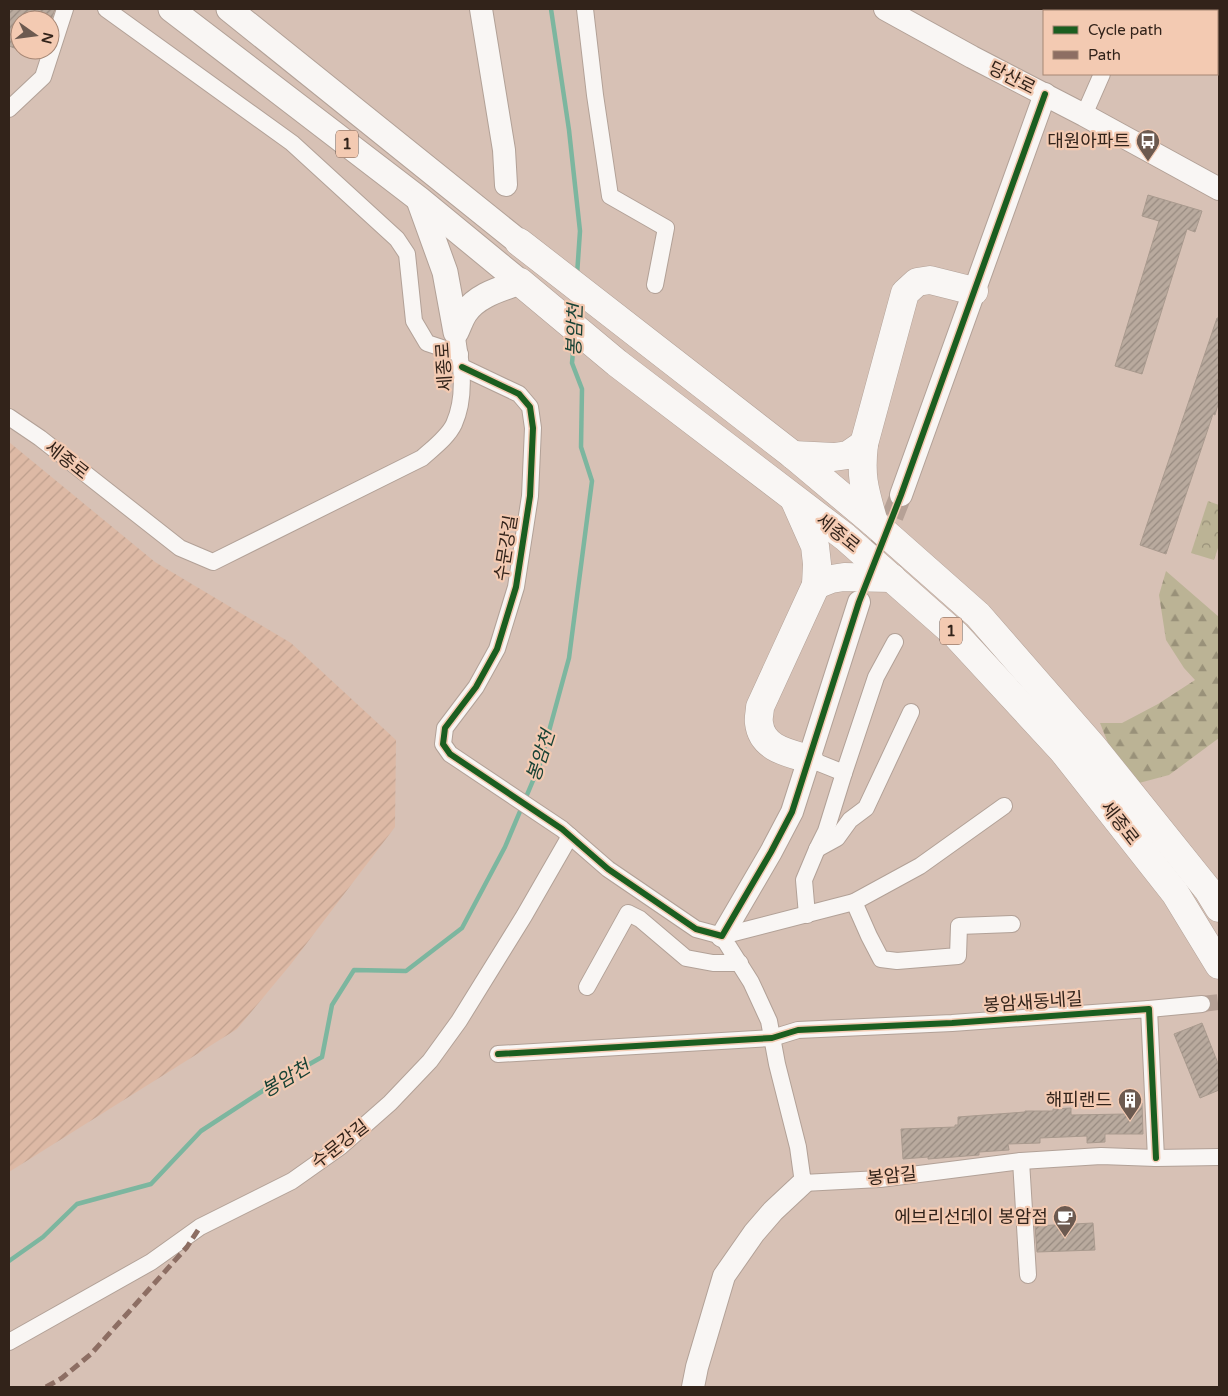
<svg xmlns="http://www.w3.org/2000/svg" width="1228" height="1396" viewBox="0 0 1228 1396" font-family="'Varela Round','Noto Sans KR',sans-serif">
<defs>
<pattern id="industrial-furrows" width="10" height="10" patternUnits="userSpaceOnUse" patternTransform="scale(1.25)"><rect width="10" height="10" fill="#ddb9a5"/><path d="M-1 1l2-2M0 10L10 0M9 11l2-2" fill="none" stroke="#be9f8d"/></pattern>
<pattern id="forest-firs" width="22" height="20" patternUnits="userSpaceOnUse" patternTransform="scale(1.25)"><rect width="22" height="20" fill="#bbb395"/><path d="M5 1l3.5 6h-7zM16 11l3.5 6h-7z" fill="#999179"/></pattern>
<pattern id="park-crowns" width="20" height="18" patternUnits="userSpaceOnUse" patternTransform="scale(1.25)"><rect width="20" height="18" fill="#bbb395"/><path d="M2 6a3 3 0 1 1 6 0M12 15a3 3 0 1 1 6 0" fill="none" stroke="#999179"/></pattern>
<pattern id="building-hatch" width="6" height="6" patternUnits="userSpaceOnUse" patternTransform="scale(1.25)"><rect width="6" height="6" fill="#b9aa9e"/><path d="M-1 1l2-2M0 6l6-6M5 7l2-2" fill="none" stroke="#978a80"/></pattern>
</defs>
<rect width="100%" height="100%" fill="#d7c1b5"/>
<polygon fill="url(#industrial-furrows)" points="9,442 155,562 291,643 396,740 395,827 291,964 237,1029 9,1172"/>
<polygon fill="url(#forest-firs)" points="1166,571 1219,617 1219,738 1169,775 1139,783 1112,753 1100,723 1122,723 1158,704 1195,680 1184,668 1166,640 1159,595"/>
<polygon fill="url(#park-crowns)" points="1208,501 1219,505 1219,545 1214,560 1191,553"/>
<g fill="none" stroke-linecap="round" stroke-linejoin="round">
<g stroke="#7cb69f" stroke-width="4.5">
<polyline points="551,9 569,130 580,231 577,275"/>
<polyline points="575,315 576,298"/>
<polyline points="9,1261 43,1237 77,1204 151,1184 201,1131 267,1088 322,1057 332,1005 354,970 406,971 462,928 505,847 540,764 569,658 592,481 581,447 582,389 572,363 574,341"/>
</g>
</g>
<g fill="url(#building-hatch)" stroke="#a99a8e">
<polygon points="9,9 55,9 51,20 20,20 20,50 9,46"/>
<polygon points="1148,195 1202,211 1195,232 1187,229 1142,374 1115,366 1159,221 1142,216"/>
<polygon points="1217,318 1219,318 1219,401 1215,415 1213,414 1166,554 1140,545"/>
<polygon points="1202,1023 1219,1066 1219,1090 1200,1098 1174,1034"/>
<polygon points="1142,1103 1143,1134 1105,1134 1105,1142 1087,1143 1087,1136 1040,1138 1040,1143 1008,1144 1009,1150 979,1152 979,1155 928,1159 928,1157 903,1159 901,1129 955,1127 955,1125 958,1125 958,1117 1025,1112 1025,1111 1053,1111 1053,1109 1071,1108 1071,1115 1126,1114 1125,1104"/>
<polygon points="1093,1223 1095,1250 1037,1252 1035,1226"/>
</g>
<g fill="none" stroke-linecap="round" stroke-linejoin="round">
<polyline stroke="#b6a196" stroke-width="16" stroke-dasharray="16 8" stroke-linecap="butt" points="1202,1004 1219,1002"/>
<polyline stroke="#b6a196" stroke-width="22" stroke-dasharray="22 11" stroke-linecap="butt" points="868,578 901,495"/>
<g stroke="#b2a197" stroke-width="18">
<g id="street">
<polyline points="106,9 292,143 397,239 407,254 414,321 427,343 460,354"/>
<polyline points="585,9 595,95 610,196 666,228 655,285"/>
<polyline points="1130,11 1131,9"/>
<polyline points="9,109 43,77 65,9"/>
<polyline points="1084,115 1102,74"/>
<polyline points="462,367 519,394 530,407 533,428 530,496 516,587 497,649 476,687 445,728 443,744 450,754 562,829 608,869 696,929 722,936"/>
<path d="M 9,417 L 40,438 L 180,548 L 213,562 L 422,458 C 433,448 448,437 454,424 C 467,395 461,362 456,332"/>
<polyline points="809,759 844,773"/>
<polyline points="1004,806 920,866 854,902 722,936 751,982 769,1021 777,1064 798,1147 803,1183 880,1179 1021,1161 1101,1156 1156,1158 1219,1157"/>
<polyline points="817,849 837,838 850,820 866,808 911,712"/>
<polyline points="854,902 869,936 881,959 897,961 958,956 959,926 1012,924"/>
<polyline points="807,915 804,880 817,849 826,831 844,773 876,677 895,642"/>
<polyline points="587,987 628,913 640,919 686,958 713,963 740,963"/>
<polyline points="1149,1009 1202,1004"/>
<polyline points="498,1054 772,1038 798,1030 952,1023 1149,1009 1156,1158"/>
<polyline points="1021,1161 1028,1275"/>
<polyline points="9,1342 151,1262 200,1227 292,1181 340,1147 390,1103 430,1061 459,1021 524,916 570,836"/>
</g>
</g>
<g stroke="#b2a197" stroke-width="24">
<g id="secondary">
<polyline points="481,9 504,150 506,185"/>
<polyline points="885,9 972,57 1084,115 1219,189"/>
<polyline points="901,495 1045,94"/>
<polyline points="722,936 771,852 792,812 859,602"/>
<polyline points="693,1387 697,1367 724,1276 754,1233 773,1211 803,1183"/>
</g>
</g>
<g stroke="#b2a197" stroke-width="27">
<g id="primary">
<polyline points="171,9 419,199 520,282"/>
<polyline points="229,9 519,242"/>
<path d="M 419,200 L 445,272 L 456,332 C 459,326 461,319 465,313 C 477,295 501,289 520,282"/>
</g>
</g>
<g stroke="#b2a197" stroke-width="29">
<g id="highway">
<polyline points="519,242 793,455 874,523 978,615 1094,748 1208,890 1219,908"/>
<polyline points="520,282 617,363 845,537 956,635 1063,751 1175,893 1219,965"/>
<polyline points="864,444 905,293 917,282 930,280 974,291"/>
<path d="M 793,455 L 834,457 L 848,455 L 864,444 C 860,478 865,491 874,523"/>
<polyline points="795,501 815,546 817,564 816,585 831,579 844,577 892,578"/>
<path d="M 809,759 C 789,753 762,749 759,723 C 758,718 760,712 760,707 L 816,585"/>
</g>
</g>
<use href="#street" stroke="#f9f6f4" stroke-width="16"/>
<use href="#secondary" stroke="#f9f6f4" stroke-width="22"/>
<use href="#primary" stroke="#f9f6f4" stroke-width="25"/>
<use href="#highway" stroke="#f9f6f4" stroke-width="28"/>
<polyline stroke="#8d6e63" stroke-width="5" stroke-dasharray="10 5" stroke-linecap="butt" points="46,1387 62,1378 91,1354 187,1247 200,1227"/>
<g stroke="#f3cab2" stroke-width="9">
<g id="cycleway">
<polyline points="462,367 519,394 530,407 533,428 530,496 516,587 497,649 476,687 445,728 443,744 450,754 562,829 608,869 696,929 722,936 771,852 792,812 859,602 901,495 1045,94"/>
<polyline points="498,1054 772,1038 798,1030 952,1023 1149,1009 1156,1158"/>
</g>
</g>
<use href="#cycleway" stroke="#1b5e20" stroke-width="6"/>
</g>
<defs>
<g id="bus-pin" transform="scale(1.25)"><path d="M0 17L-7.5 6A9.5 9.5 0 1 1 7.5 6Z" fill="#6c5a50" stroke="#f3cab2"/><path d="M-5-6H5V4H4V6H2V4H-2V6H-4V4H-5ZM-3.5-4V0h7V-4ZM-3.5 1.2v1.5H-2V1.2ZM2 1.2v1.5H3.5V1.2Z" fill="#fff"/></g>
<g id="building-pin" transform="scale(1.25)"><path d="M0 17L-7.5 6A9.5 9.5 0 1 1 7.5 6Z" fill="#6c5a50" stroke="#f3cab2"/><path d="M-4-6H4V6H1V3H-1V6H-4ZM-2.5-4.3h1.7v1.8h-1.7ZM.8-4.3h1.7v1.8H.8ZM-2.5-1h1.7V.8h-1.7ZM.8-1h1.7V.8H.8Z" fill="#fff"/></g>
<g id="cafe-pin" transform="scale(1.25)"><path d="M0 17L-7.5 6A9.5 9.5 0 1 1 7.5 6Z" fill="#6c5a50" stroke="#f3cab2"/><path d="M-5.5-4.5H6V0H3Q3 3.5 0 3.5H-2.5Q-5.5 3.5-5.5 0ZM3-3.2v2h1.7v-2ZM-6 4.5H4V6H-6Z" fill="#fff"/></g>
</defs>
<g fill-rule="evenodd">
<use href="#bus-pin" x="1148" y="141"/>
<use href="#building-pin" x="1130" y="1100"/>
<use href="#cafe-pin" x="1065" y="1217"/>
</g>
<g text-anchor="middle" dominant-baseline="central" stroke-width="4.5" stroke-linejoin="round" paint-order="stroke">
<g fill="#f3cab2" stroke="#6c5548" stroke-width="1">
<rect x="336" y="130.5" width="22" height="27" rx="4"/>
<rect x="940" y="617.5" width="22" height="27" rx="4"/>
</g>
<g font-size="16" font-weight="bold" fill="#32231a">
<text x="347" y="144">1</text>
<text x="951" y="631">1</text>
</g>
<g font-size="18" fill="#32231a" stroke="#f3cab2">
<text transform="translate(1012 78) rotate(27)">당산로</text>
<text transform="translate(444 367) rotate(-94)">세종로</text>
<text transform="translate(67 460) rotate(38)">세종로</text>
<text transform="translate(838 533) rotate(39)">세종로</text>
<text transform="translate(506 548) rotate(-81)">수문강길</text>
<text transform="translate(1120 823) rotate(52)">세종로</text>
<text transform="translate(1033 1002) rotate(-4)">봉암새동네길</text>
<text transform="translate(340 1144) rotate(-38)">수문강길</text>
<text transform="translate(892 1176) rotate(-6)">봉암길</text>
</g>
<g font-size="18" fill="#32231a" stroke="#f3cab2" text-anchor="end">
<text x="1130" y="141">대원아파트</text>
<text x="1112" y="1100">해피랜드</text>
<text x="1048" y="1217">에브리선데이 봉암점</text>
</g>
<g font-size="19" font-style="italic" fill="#184235" stroke="#f3cab2">
<text transform="translate(575 330) rotate(-88)">봉암천</text>
<text transform="translate(541 756) rotate(-72)">봉암천</text>
<text transform="translate(286 1079) rotate(-31)">봉암천</text>
</g>
</g>
<rect width="1228" height="1396" fill="none" stroke="#32231a" stroke-width="20"/>
<rect x="1043" y="10" width="175" height="65" fill="#f3cab2" stroke="#a68775"/>
<rect x="1053" y="26" width="25" height="8" fill="#1b5e20" stroke="#a68775"/>
<text x="1088" y="35" font-size="15" fill="#32231a">Cycle path</text>
<rect x="1053" y="51" width="25" height="8" fill="#8d6e63" stroke="#a68775"/>
<text x="1088" y="60" font-size="15" fill="#32231a">Path</text>
<g transform="translate(35 35) rotate(104)"><circle r="24" fill="#f3cab2" stroke="#a68775"/>
<path d="M0-4L9 19L0 12L-9 19Z" fill="#6c5a50"/>
<text y="-8" font-size="14" font-weight="bold" text-anchor="middle" fill="#32231a">N</text>
</g>
</svg>
